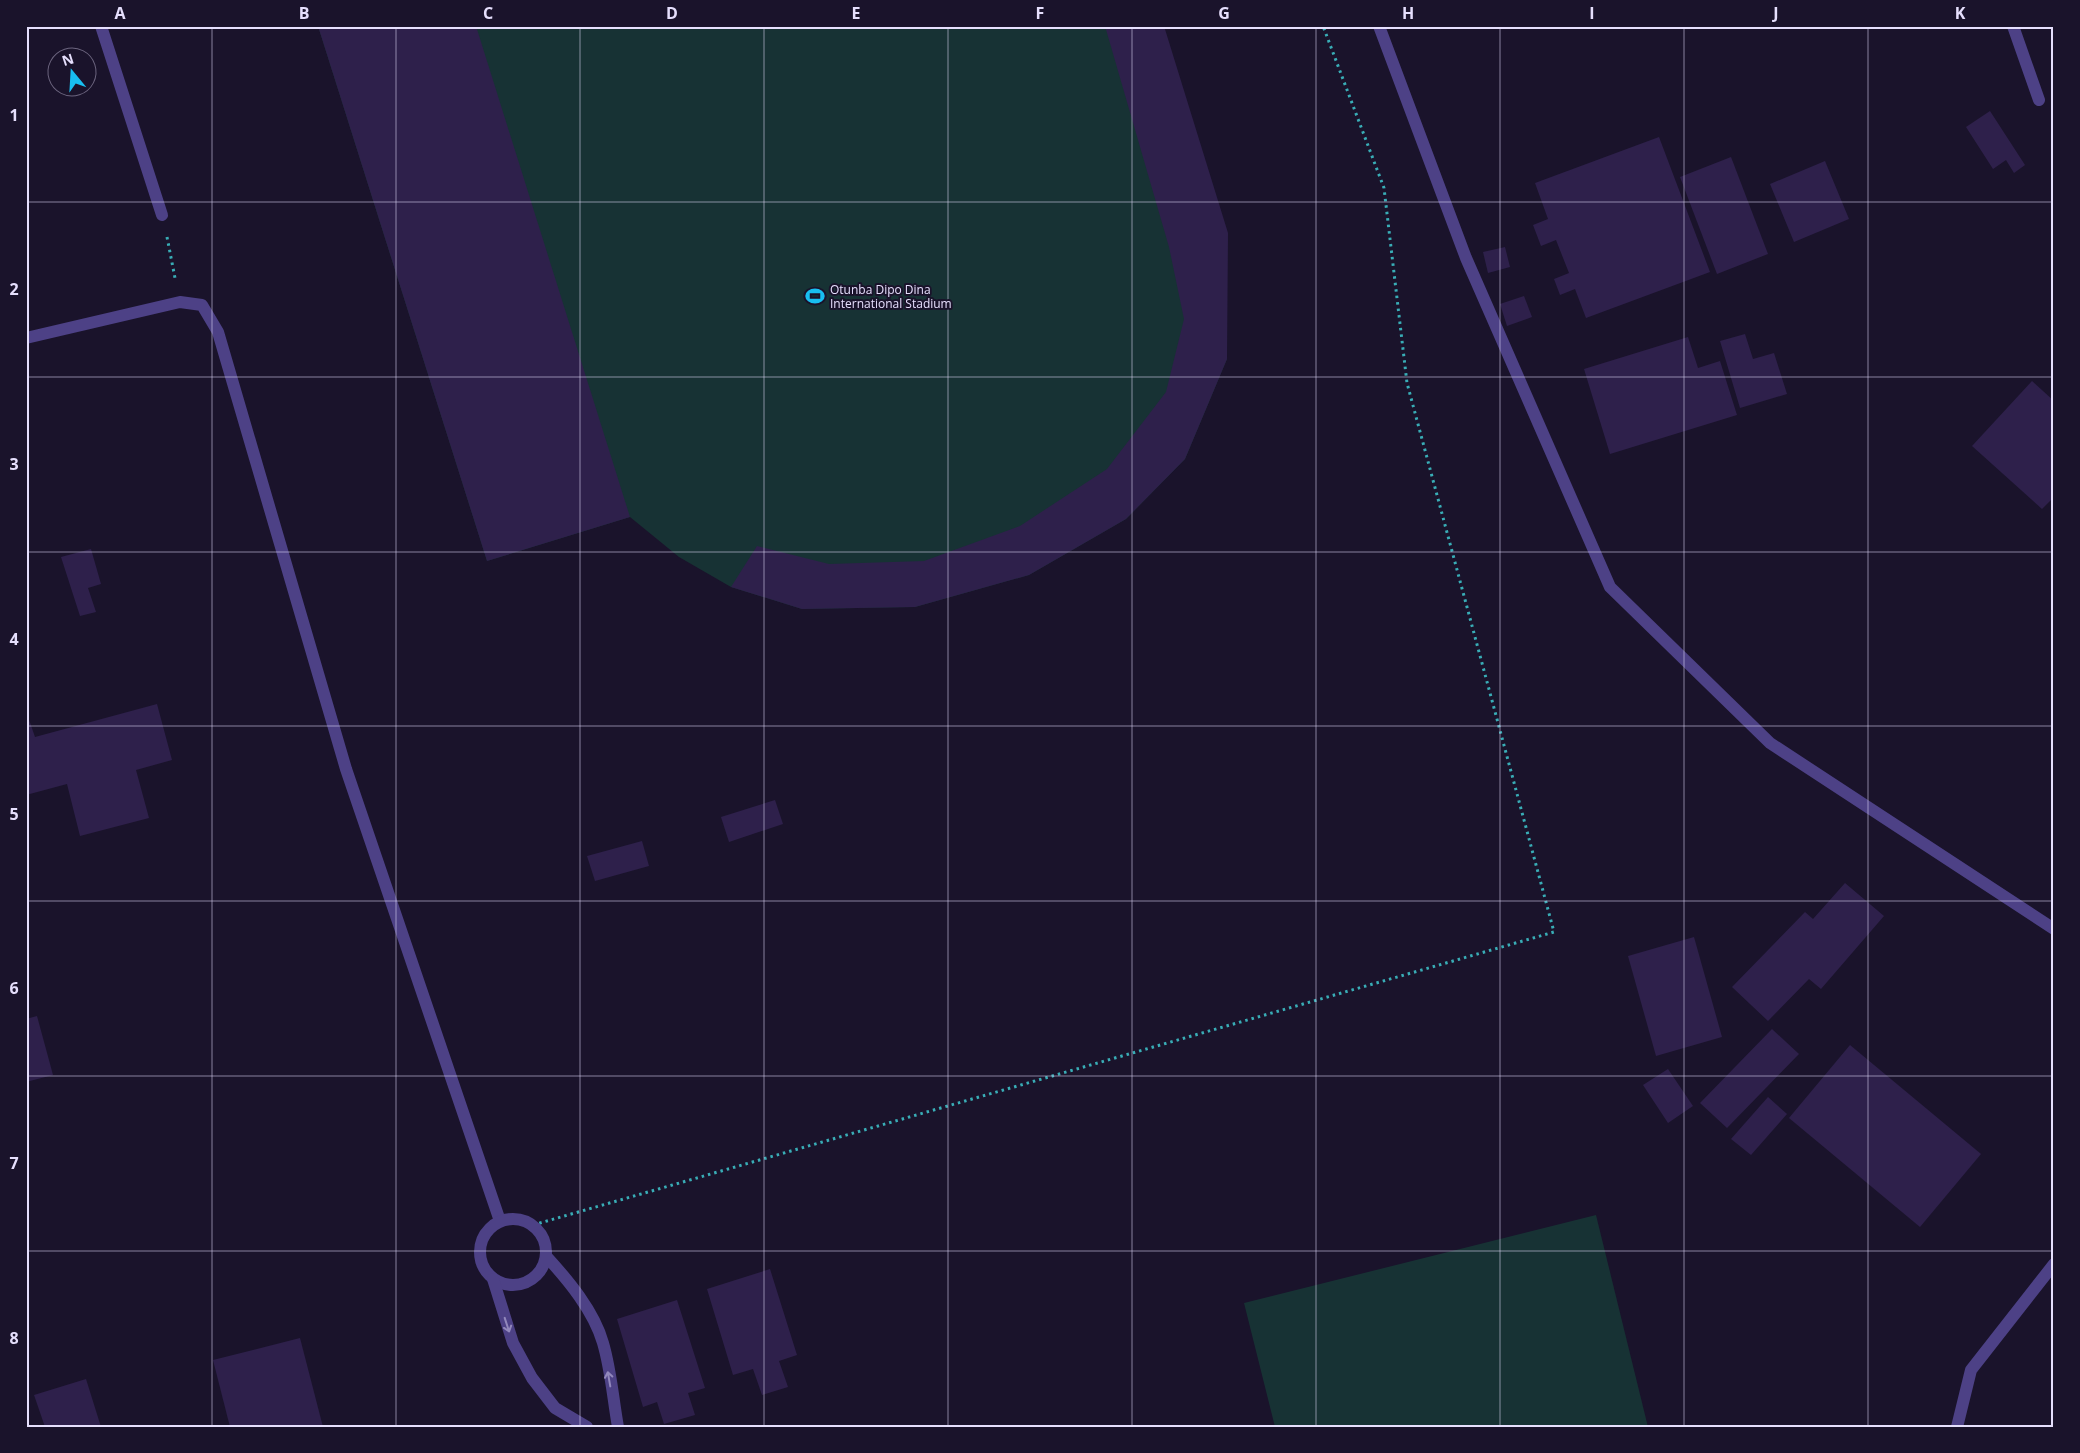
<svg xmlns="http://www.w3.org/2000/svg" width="2080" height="1453" viewBox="0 0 2080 1453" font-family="'Open Sans',sans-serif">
<rect width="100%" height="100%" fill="#1a132b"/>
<g fill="#173234">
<polygon points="318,26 1164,26 1227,359 1185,459 1126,519 1029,575 915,607 802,609 731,587 679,557 630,517 487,561"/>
<polygon points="1596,1215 1648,1427 1275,1427 1244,1303"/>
</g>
<g fill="#2e204b">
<polygon points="318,26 476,26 630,517 487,561"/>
<polygon points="1105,26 1164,26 1228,233 1227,359 1185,459 1126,519 1029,575 915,607 802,609 731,587 757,546 829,564 924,561 1020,526 1107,469 1166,392 1184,319 1169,247"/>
<polygon points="1990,111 2025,165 2014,173 2006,160 1993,169 1966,127"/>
<polygon points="1659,137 1710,272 1586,318 1575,289 1560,295 1554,279 1569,273 1556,240 1541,246 1533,225 1548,219 1535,183"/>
<polygon points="1731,157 1768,254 1717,274 1680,177"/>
<polygon points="1825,161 1849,219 1794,242 1770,184"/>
<polygon points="1505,247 1510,267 1488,273 1483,252"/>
<polygon points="1524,296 1532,317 1507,326 1500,304"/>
<polygon points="1745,334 1753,359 1774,353 1787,394 1740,408 1720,341"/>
<polygon points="1688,337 1698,368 1720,361 1737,415 1610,454 1584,369"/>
<polygon points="2032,381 2054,401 2054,497 2042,509 1972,446"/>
<polygon points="91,549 101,584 88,588 96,612 80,616 61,557"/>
<polygon points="157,704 172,760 136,770 149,818 80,836 67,784 26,795 26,711 35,737"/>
<polygon points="775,800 783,824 729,842 721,817"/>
<polygon points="642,841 649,866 595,881 587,856"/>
<polygon points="1845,883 1884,916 1821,989 1809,979 1768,1021 1732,987 1805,912 1813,919"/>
<polygon points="1694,937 1722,1037 1656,1056 1628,956"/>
<polygon points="37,1016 53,1075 26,1082 26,1019"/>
<polygon points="1772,1029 1799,1054 1727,1128 1700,1103"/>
<polygon points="1850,1045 1981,1154 1920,1227 1789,1118"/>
<polygon points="1668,1069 1693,1106 1668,1123 1643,1085"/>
<polygon points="1768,1097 1787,1114 1751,1155 1731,1139"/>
<polygon points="770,1269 797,1355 779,1361 788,1387 762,1395 753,1369 733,1375 707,1289"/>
<polygon points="677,1300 705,1388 688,1393 695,1415 664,1424 657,1402 643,1407 617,1319"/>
<polygon points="300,1338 323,1427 230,1427 213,1360"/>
<polygon points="86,1379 101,1427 45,1427 34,1395"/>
</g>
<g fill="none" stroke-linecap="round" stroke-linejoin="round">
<g stroke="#39adb6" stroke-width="3" stroke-dasharray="2.5 4" stroke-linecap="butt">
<polyline points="167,237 175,278"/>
<polyline points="533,1225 1554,932 1407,383 1384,188 1323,26"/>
</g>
<g stroke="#4d4186" stroke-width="12">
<polyline points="101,26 162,215"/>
<polyline points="26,338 180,302 202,305 218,332 346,769 500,1221"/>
<circle cx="513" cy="1252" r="33"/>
<path d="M 546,1256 C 568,1280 594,1311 603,1343 C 611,1370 613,1399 618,1427"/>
<polyline points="493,1279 513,1343 532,1378 555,1408 587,1427"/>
</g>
<g stroke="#4d4186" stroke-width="12">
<polyline points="1379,26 1466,258 1610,587 1770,743 2054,929"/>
<polyline points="2013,26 2039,100"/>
<polyline points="1957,1427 1971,1370 2054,1264"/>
</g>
</g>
<defs><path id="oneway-shaft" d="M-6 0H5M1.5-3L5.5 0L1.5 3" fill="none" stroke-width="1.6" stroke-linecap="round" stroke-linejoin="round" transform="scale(1.25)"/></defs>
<g stroke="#9288bc">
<use href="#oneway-shaft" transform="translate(507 1325) rotate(72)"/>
<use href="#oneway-shaft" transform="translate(609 1379) rotate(-100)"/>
</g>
<path fill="none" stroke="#e6dffd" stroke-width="1" stroke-opacity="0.55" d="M 212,26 L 212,1427M 396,26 L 396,1427M 580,26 L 580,1427M 764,26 L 764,1427M 948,26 L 948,1427M 1132,26 L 1132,1427M 1316,26 L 1316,1427M 1500,26 L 1500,1427M 1684,26 L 1684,1427M 1868,26 L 1868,1427M 26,202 L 2054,202M 26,377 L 2054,377M 26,552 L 2054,552M 26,726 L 2054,726M 26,901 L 2054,901M 26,1076 L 2054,1076M 26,1251 L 2054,1251"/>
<defs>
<g id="stadium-bare" transform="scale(1.5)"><path d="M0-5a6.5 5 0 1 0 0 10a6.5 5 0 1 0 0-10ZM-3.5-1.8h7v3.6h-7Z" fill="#18bef0" stroke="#1a132b" stroke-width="2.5" paint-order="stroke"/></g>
</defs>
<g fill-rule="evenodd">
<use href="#stadium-bare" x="815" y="296"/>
</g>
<g text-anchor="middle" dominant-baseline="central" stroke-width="4" stroke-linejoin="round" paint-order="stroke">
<g font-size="12" fill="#e6dffd" stroke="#1a132b" text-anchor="start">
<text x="830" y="289">Otunba Dipo Dina<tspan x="830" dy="14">International Stadium</tspan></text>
</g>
</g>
<rect width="2080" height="1453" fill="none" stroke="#1a132b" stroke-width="55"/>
<g transform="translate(72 72) rotate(342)"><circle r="24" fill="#1a132b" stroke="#6c657f"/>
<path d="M0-4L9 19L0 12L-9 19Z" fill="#18bef0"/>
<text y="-8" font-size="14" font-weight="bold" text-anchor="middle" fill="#e6dffd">N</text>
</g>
<rect x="28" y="28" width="2024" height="1398" fill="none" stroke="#e6dffd" stroke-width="2"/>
<g font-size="16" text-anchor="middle" font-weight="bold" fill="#e6dffd">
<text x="120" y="19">A</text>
<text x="304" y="19">B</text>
<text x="488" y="19">C</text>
<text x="672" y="19">D</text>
<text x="856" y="19">E</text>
<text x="1040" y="19">F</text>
<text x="1224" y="19">G</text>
<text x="1408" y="19">H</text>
<text x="1592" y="19">I</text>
<text x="1776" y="19">J</text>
<text x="1960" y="19">K</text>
<text x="14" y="121">1</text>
<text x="14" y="295">2</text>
<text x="14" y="470">3</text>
<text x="14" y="645">4</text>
<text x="14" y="820">5</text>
<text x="14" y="994">6</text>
<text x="14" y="1169">7</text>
<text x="14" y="1344">8</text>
</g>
</svg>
